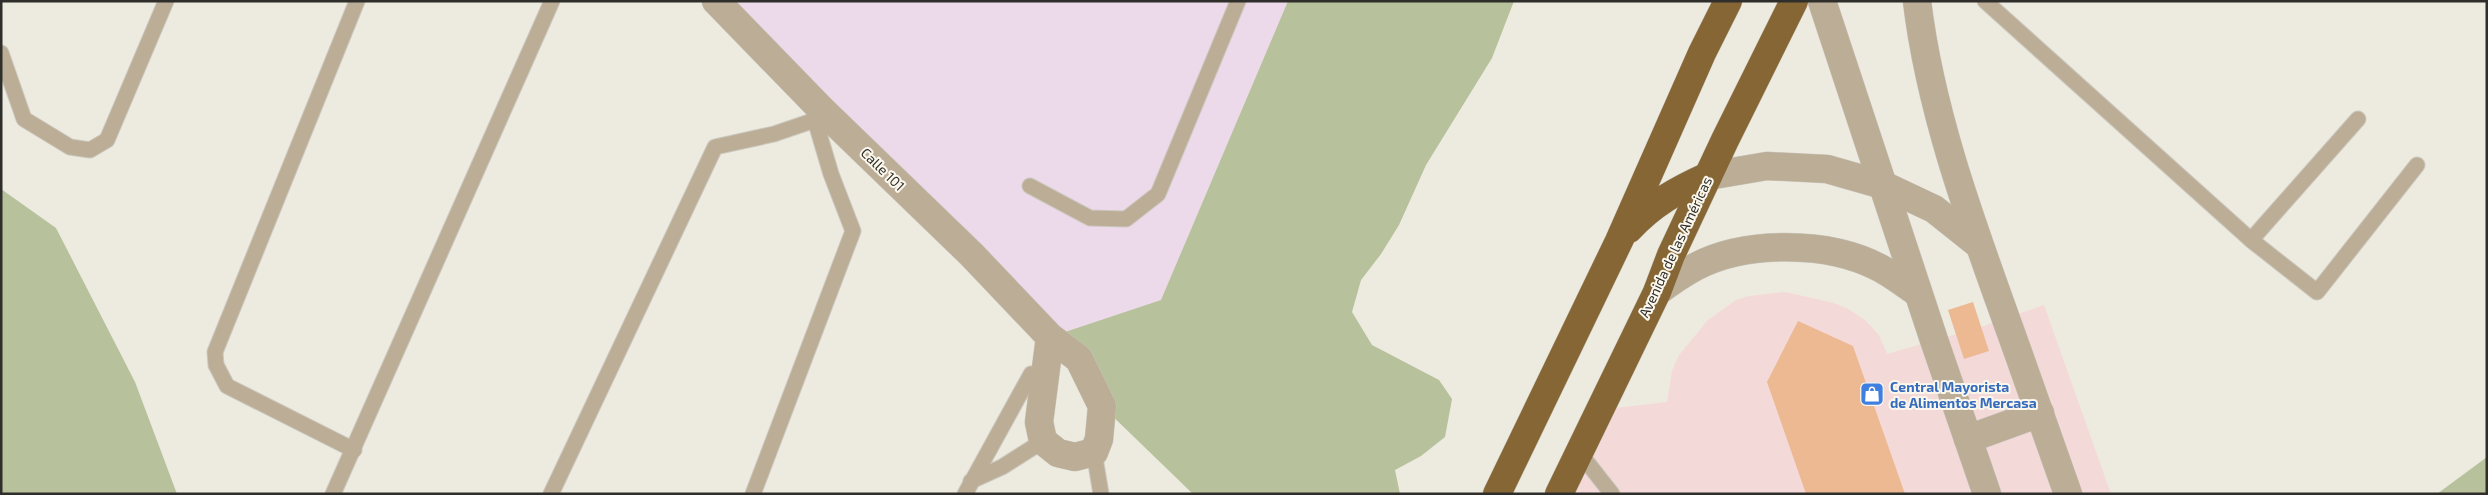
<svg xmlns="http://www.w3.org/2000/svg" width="2488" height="495" viewBox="0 0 2488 495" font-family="'Exo 2',sans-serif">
<rect width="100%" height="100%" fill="#edeadf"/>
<polygon fill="#f4d9d9" points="1785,292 1834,303 1848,309 1865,320 1879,335 1887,354 1981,327 2044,305 2111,494 1559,494 1598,410 1667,402 1672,371 1679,355 1708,320 1736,300 1749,296"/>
<polygon fill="#ecd9ea" points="724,1 1288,1 1161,300 1050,337"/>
<g fill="#b7c19c">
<polygon points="1288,1 1514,1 1492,58 1426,165 1399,225 1381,254 1361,280 1352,312 1372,345 1439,380 1452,399 1445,437 1421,456 1395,470 1400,494 1193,494 1102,406 1050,337 1161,300"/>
<polygon points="1,189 56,228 135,382 177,494 1,494"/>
<polygon points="2487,457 2487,494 2437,494"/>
</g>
<g fill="#ecb992">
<polygon points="1973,302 1989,351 1964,359 1948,310"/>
<polygon points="1798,321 1853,346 1905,494 1806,494 1767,382"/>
</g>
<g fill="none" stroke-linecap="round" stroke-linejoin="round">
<g stroke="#cbc8be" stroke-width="17">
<g id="lane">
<polyline points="1985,1 2251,240 2317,292 2417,165"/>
<polyline points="1,53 24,119 70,147 90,150 107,140 166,1"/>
<polyline points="1030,186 1090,218 1126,219 1158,194 1238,1"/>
<polyline points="2251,240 2358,119"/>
<polyline points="354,450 227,386 216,365 215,352 357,1"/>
<polyline points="1094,452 1101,494"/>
<polyline points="1579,452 1612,494"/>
<polyline points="971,481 1002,467 1043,441"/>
<polyline points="333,494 552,1"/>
<polyline points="551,494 715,147 774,134 815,120 822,110"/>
<polyline points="753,494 853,231 831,174 815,120"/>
<polyline points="965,494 1031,374"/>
</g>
</g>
<g stroke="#cbc8be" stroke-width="29">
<g id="street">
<polyline points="716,1 822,110 972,255 1050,337 1079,359 1102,406 1099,439 1094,452 1075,457 1058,453 1043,441 1039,422 1050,337"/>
<polyline points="1822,1 1934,340 1987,494"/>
<path d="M 1917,1 C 1930,110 1969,216 2006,319 C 2027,377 2047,435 2068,494"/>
<polyline points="1708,176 1767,166 1827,169 1883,185 1934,209 1978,244"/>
<path d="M 1657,292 C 1669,283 1682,274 1695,267 C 1746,240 1829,241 1880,268 C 1893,275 1906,285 1918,293"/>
<polyline points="1968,439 2040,413"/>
</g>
</g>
<g stroke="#cbc8be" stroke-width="29">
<g id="highway">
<path d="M 1629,229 C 1652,204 1677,190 1708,176"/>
<polyline points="1497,494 1619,241 1702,53 1728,1"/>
<polyline points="1559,494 1657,292 1671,255 1725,140 1794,1"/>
</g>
</g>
<use href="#lane" stroke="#bcad97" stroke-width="15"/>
<use href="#street" stroke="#bcad97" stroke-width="28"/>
<use href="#highway" stroke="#866634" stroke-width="28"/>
</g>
<defs>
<g id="shop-square" transform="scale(1.25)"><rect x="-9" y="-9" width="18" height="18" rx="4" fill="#3f7fe0" stroke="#fbf7ec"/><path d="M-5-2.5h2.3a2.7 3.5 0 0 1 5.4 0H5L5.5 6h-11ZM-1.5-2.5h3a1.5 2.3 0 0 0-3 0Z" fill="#fff"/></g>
</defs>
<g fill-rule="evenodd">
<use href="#shop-square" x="1872" y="394"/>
</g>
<g text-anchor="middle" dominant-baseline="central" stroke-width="4" stroke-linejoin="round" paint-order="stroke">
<g font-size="14" fill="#2f2e2a" stroke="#fbf7ec">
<text transform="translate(883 169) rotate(44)">Calle 101</text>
<text transform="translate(1675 247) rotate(-65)">Avenida de las Américas</text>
</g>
<g font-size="14" font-weight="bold" fill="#366cbe" stroke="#fbf7ec" text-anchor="start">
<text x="1890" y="386">Central Mayorista<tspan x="1890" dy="16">de Alimentos Mercasa</tspan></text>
</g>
</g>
<rect width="2488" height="495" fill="none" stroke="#2f2e2a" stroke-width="5"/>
</svg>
